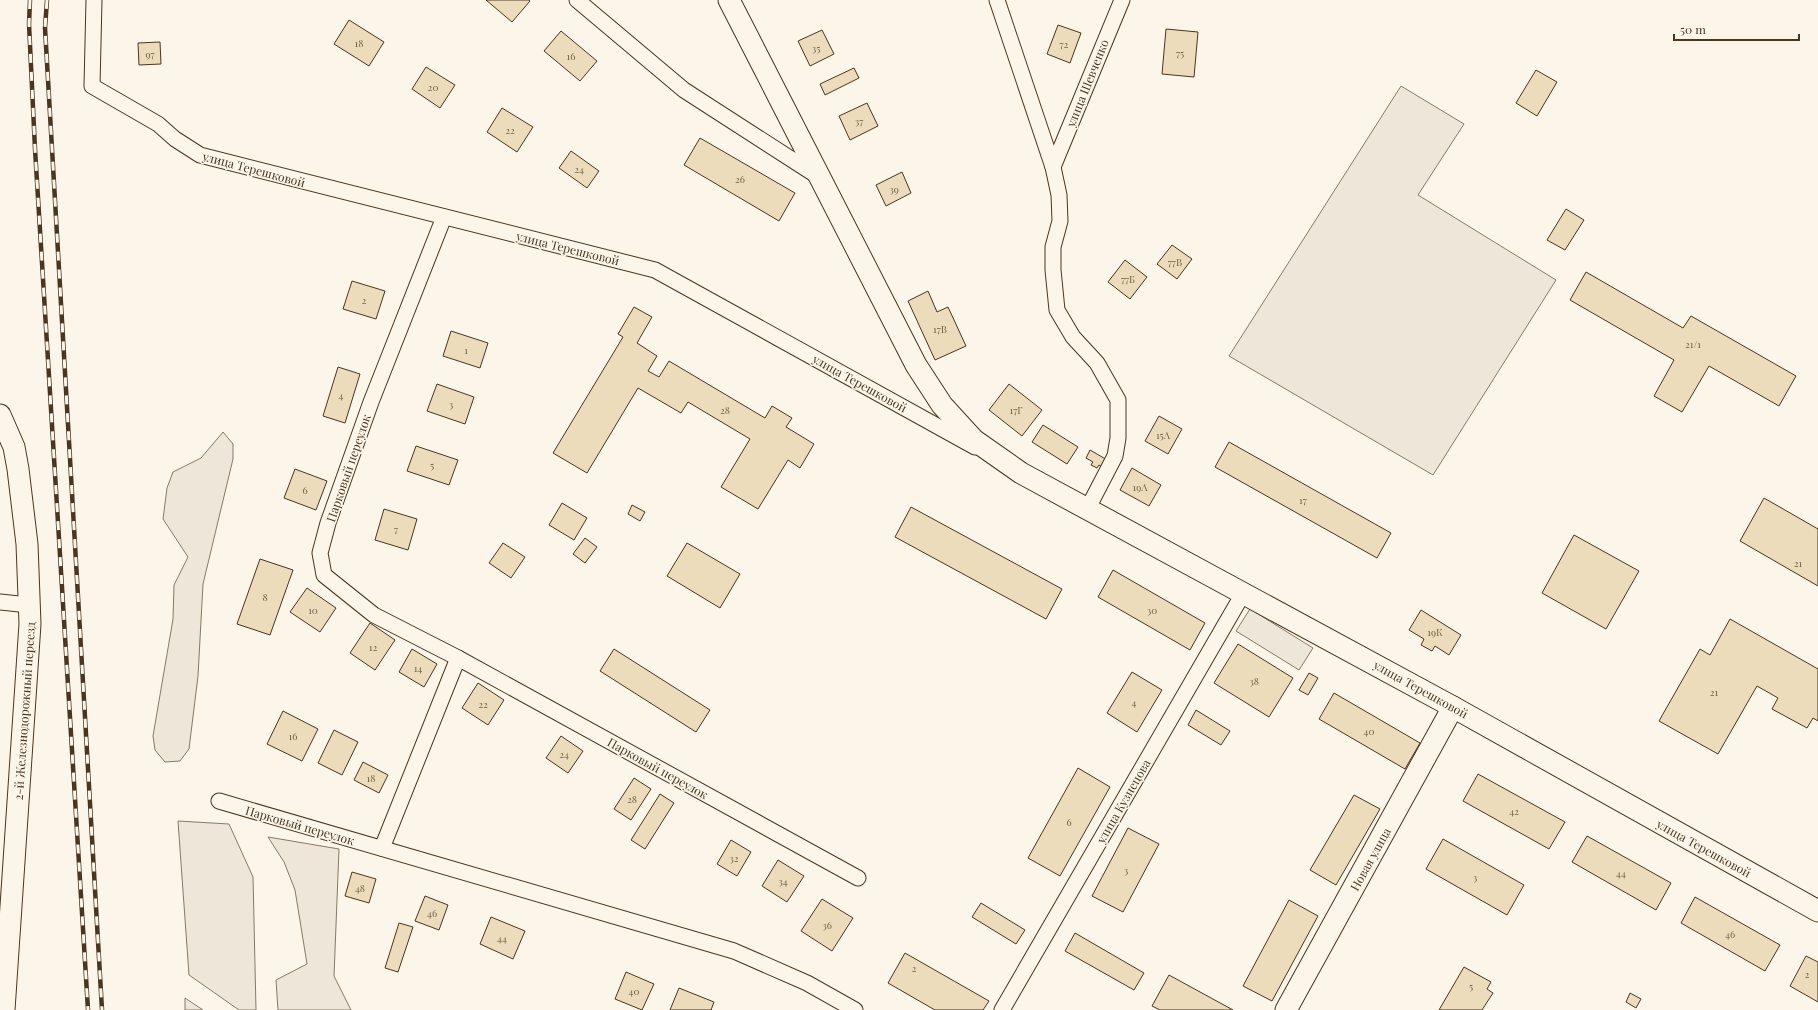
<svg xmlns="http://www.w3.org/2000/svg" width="1818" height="1010" viewBox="0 0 1818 1010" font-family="'Playfair Display',serif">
<rect width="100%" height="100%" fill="#fbf6e9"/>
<g fill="#ede6d9" stroke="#887966">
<polygon points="1401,86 1464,124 1418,195 1556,280 1433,475 1229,356"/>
<polygon points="223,432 233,444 233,459 203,584 198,676 189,749 180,761 165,762 155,750 153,736 173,619 174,585 188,557 163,519 167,488 173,472 201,458"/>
<polygon points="178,821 229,824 253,877 256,1010 239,1010 189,975"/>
<polygon points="268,837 339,849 334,976 351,1010 278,1010 276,980 307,964 295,890 284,862"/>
<polygon points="185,998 203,1010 185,1010"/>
</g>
<polygon fill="#ede7d9" stroke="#887966" points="1250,609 1313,648 1299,670 1236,631"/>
<g fill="#ecdcbc" stroke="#4a3520">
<polygon points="486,0 529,0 530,1 512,22"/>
<polygon points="349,20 384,42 369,66 334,44"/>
<polygon points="1058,25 1081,33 1070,63 1047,54"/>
<polygon points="1166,29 1198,32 1194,77 1162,74"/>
<polygon points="822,30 834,54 810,66 798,41"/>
<polygon points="561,31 597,61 580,81 544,51"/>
<polygon points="160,42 161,64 139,65 138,43"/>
<polygon points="426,67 455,85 440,108 412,89"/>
<polygon points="854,68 859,78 825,95 820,84"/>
<polygon points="1536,70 1557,82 1537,116 1516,103"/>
<polygon points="867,103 878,126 850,140 839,116"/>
<polygon points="502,108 533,127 517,152 487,132"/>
<polygon points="700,138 795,193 779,221 684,165"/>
<polygon points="571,151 599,171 587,188 559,168"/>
<polygon points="902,172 911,193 886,206 876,185"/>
<polygon points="1566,209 1584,220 1565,250 1547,240"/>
<polygon points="1172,245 1192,259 1177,279 1157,264"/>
<polygon points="1125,260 1147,277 1130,299 1108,282"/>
<polygon points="1586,272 1683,328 1691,316 1796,376 1779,406 1709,366 1682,412 1654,396 1674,360 1570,300"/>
<polygon points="352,281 385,291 376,319 343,309"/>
<polygon points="928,291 937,312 948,307 966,346 935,360 908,301"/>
<polygon points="634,307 652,317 637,343 657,356 648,371 659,377 669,361 765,418 772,406 792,418 786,427 814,444 800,468 788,460 758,509 721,487 750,439 688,402 681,413 638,388 587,473 553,453 623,337 618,334"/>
<polygon points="451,331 488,343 480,368 443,356"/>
<polygon points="338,367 360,374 345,423 323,416"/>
<polygon points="437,384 474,397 465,424 427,411"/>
<polygon points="1009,384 1042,410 1022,436 989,410"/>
<polygon points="1159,416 1182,429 1168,454 1145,441"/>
<polygon points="1043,425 1078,447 1067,464 1032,442"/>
<polygon points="1229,442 1391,533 1377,558 1215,467"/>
<polygon points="416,446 458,460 449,485 407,471"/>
<polygon points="1090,450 1109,461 1105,468 1099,465 1097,468 1091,465 1093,462 1086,458"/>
<polygon points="1132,468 1161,485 1149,506 1120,490"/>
<polygon points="295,469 327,481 316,510 284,498"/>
<polygon points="1764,498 1818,529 1818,586 1740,541"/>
<polygon points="562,503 587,518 574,540 549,525"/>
<polygon points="632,505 645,512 640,521 628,514"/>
<polygon points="911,507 1062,589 1046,619 895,537"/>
<polygon points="384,509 417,519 408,550 375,540"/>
<polygon points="1574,535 1639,571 1606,629 1542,593"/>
<polygon points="585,538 597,547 585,563 573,554"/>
<polygon points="503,543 525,557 511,578 489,563"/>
<polygon points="687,543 740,574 720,608 667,576"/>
<polygon points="260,559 293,570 270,635 237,624"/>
<polygon points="1113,570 1205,623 1190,650 1098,597"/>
<polygon points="307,588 336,608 320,632 290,612"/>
<polygon points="1421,610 1461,635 1449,655 1435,646 1432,651 1421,645 1424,639 1409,630"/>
<polygon points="1730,619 1818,669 1818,721 1813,718 1807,728 1772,709 1778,698 1757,686 1718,754 1659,721 1700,649 1710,655"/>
<polygon points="370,623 395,640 375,670 350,653"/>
<polygon points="1238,644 1293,678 1269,717 1214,683"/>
<polygon points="412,649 437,664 424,687 399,672"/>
<polygon points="614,649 710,710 696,732 600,671"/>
<polygon points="1132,672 1162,690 1137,732 1107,713"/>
<polygon points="1309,673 1318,678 1308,695 1299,690"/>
<polygon points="478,683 504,700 488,725 462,708"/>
<polygon points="1334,693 1420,743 1405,769 1319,719"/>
<polygon points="1196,710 1230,731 1221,745 1188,725"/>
<polygon points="283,711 318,729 302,761 267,744"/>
<polygon points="334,730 358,742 342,775 318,763"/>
<polygon points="561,736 583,751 568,773 546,758"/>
<polygon points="363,762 388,775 379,793 354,780"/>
<polygon points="1078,768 1110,787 1060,876 1028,858"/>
<polygon points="1478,774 1565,822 1549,849 1463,801"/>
<polygon points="634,778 651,789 631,820 614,809"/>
<polygon points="660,794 674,803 645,849 631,840"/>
<polygon points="1354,795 1380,809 1336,885 1310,870"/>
<polygon points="1128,828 1159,844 1123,912 1092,896"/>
<polygon points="1587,836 1671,883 1656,910 1572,862"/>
<polygon points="1443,839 1524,885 1507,915 1426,869"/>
<polygon points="731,840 751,852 737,876 717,864"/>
<polygon points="778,860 804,876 787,902 762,886"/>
<polygon points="352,872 376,879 369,903 345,896"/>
<polygon points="425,896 448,905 439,930 415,921"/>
<polygon points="1695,897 1780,945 1765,971 1681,923"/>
<polygon points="822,899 853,918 832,951 801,931"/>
<polygon points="1289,900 1318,916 1272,1001 1243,986"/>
<polygon points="981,903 1025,930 1016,944 972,917"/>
<polygon points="491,917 525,931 513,959 480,944"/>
<polygon points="399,923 413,927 398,972 385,968"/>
<polygon points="1075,933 1144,973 1134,990 1065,951"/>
<polygon points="905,953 989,1001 983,1010 935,1010 888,983"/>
<polygon points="1806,956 1818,962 1818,1002 1790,986"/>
<polygon points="1464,967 1491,982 1487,989 1493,993 1482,1010 1439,1010"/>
<polygon points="626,972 654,984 642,1010 615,999"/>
<polygon points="1169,975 1233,1010 1160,1010 1152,1006"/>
<polygon points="679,988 714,1002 711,1010 670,1010"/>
<polygon points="1630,993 1641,999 1636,1008 1626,1002"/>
</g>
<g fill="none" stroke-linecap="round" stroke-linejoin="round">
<g stroke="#4a3520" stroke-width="17">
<g id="street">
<polyline points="94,0 92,86 158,124 175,139 200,155 655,270 975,447"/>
<polyline points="577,0 684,90 819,177"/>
<polyline points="997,0 1053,167 1059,195 1060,221 1053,247 1053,270 1057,310 1073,337 1097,363 1118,400 1118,438 1115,456 1088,508"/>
<polyline points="1053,167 1122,0"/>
<polyline points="444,217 371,402 328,523 320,553 324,575 374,615 458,658 858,878"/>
<polyline points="0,602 29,605"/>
<polyline points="219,801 734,951 807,983 855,1010"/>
<polyline points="382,848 458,658"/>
<polyline points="1002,1010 1244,592"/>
</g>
</g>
<g stroke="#4a3520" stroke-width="23">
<g id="secondary">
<polyline points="729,0 916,365 942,405 974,440 1021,473 1453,707 1818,911"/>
<polyline points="0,415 14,447 18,469 27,544 30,624 4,1010"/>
<polyline points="1286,1010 1453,707"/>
</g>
</g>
<use href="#street" stroke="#fbf6e9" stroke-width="15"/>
<use href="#secondary" stroke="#fbf6e9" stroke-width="21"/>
<g stroke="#4a3520" stroke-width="4.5">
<g id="rail">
<polyline points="30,0 29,24 35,149 88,1010"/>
<polyline points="47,0 45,28 102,1010"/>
</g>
</g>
<use href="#rail" stroke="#fbf6e9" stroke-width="3" stroke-dasharray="9" stroke-linecap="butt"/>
</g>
<g text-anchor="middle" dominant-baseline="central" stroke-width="3" stroke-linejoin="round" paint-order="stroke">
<g font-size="10" fill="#725f47">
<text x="359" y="43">18</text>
<text x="1064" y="44">72</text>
<text x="816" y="48">35</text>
<text x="1180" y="53">75</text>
<text x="150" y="54">97</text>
<text x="571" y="56">16</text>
<text x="433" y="87">20</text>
<text x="859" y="121">37</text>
<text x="510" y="130">22</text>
<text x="579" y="169">24</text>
<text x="740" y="179">26</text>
<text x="894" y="189">39</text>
<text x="1175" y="262">77В</text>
<text x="1128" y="279">77Б</text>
<text x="364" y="300">2</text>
<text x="940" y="329">17В</text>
<text x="1693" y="344">21/1</text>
<text x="466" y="350">1</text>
<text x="341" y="395">4</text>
<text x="451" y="404">3</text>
<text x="725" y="410">28</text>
<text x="1016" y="410">17Г</text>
<text x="1163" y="435">15А</text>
<text x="432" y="465">5</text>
<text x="1140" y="487">19А</text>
<text x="305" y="490">6</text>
<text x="1303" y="500">17</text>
<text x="396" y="529">7</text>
<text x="1798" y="563">21</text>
<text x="265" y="597">8</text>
<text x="313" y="610">10</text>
<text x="1152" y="610">30</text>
<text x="1435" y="632">19К</text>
<text x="373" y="647">12</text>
<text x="418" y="668">14</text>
<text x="1254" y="681">38</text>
<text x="1714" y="692">21</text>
<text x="1134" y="702">4</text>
<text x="483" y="704">22</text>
<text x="1369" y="731">40</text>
<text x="293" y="736">16</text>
<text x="564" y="754">24</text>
<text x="371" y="778">18</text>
<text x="632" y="799">28</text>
<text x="1514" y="811">42</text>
<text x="1069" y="822">6</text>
<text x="734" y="858">32</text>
<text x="1126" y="870">3</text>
<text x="1621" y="873">44</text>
<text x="1475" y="877">3</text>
<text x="783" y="881">34</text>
<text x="360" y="888">48</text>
<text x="432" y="913">46</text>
<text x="827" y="925">36</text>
<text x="1730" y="934">46</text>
<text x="502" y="938">44</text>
<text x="914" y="968">2</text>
<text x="1807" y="974">2</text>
<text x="1471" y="986">5</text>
<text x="634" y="991">40</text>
</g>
<g font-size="12" fill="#4a3520" stroke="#fbf6e9">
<text transform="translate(1087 83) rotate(-68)">улица Шевченко</text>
<text transform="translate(254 169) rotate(15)">улица Терешковой</text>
<text transform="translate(568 248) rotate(14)">улица Терешковой</text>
<text transform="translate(860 383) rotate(29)">улица Терешковой</text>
<text transform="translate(348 468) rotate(-71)">Парковый переулок</text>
<text transform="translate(1421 689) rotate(29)">улица Терешковой</text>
<text transform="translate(24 711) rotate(-86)">2-й Железнодорожный переезд</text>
<text transform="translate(658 768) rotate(29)">Парковый переулок</text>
<text transform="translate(1123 801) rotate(-60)">улица Кузнецова</text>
<text transform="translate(300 825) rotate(16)">Парковый переулок</text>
<text transform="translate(1704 848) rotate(29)">улица Терешковой</text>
<text transform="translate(1370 859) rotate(-61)">Новая улица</text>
</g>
</g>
<path d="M1674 34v6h125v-6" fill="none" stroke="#4a3520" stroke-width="2"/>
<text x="1680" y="34" font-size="12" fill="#4a3520" stroke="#fbf6e9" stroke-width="3" paint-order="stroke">50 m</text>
</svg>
